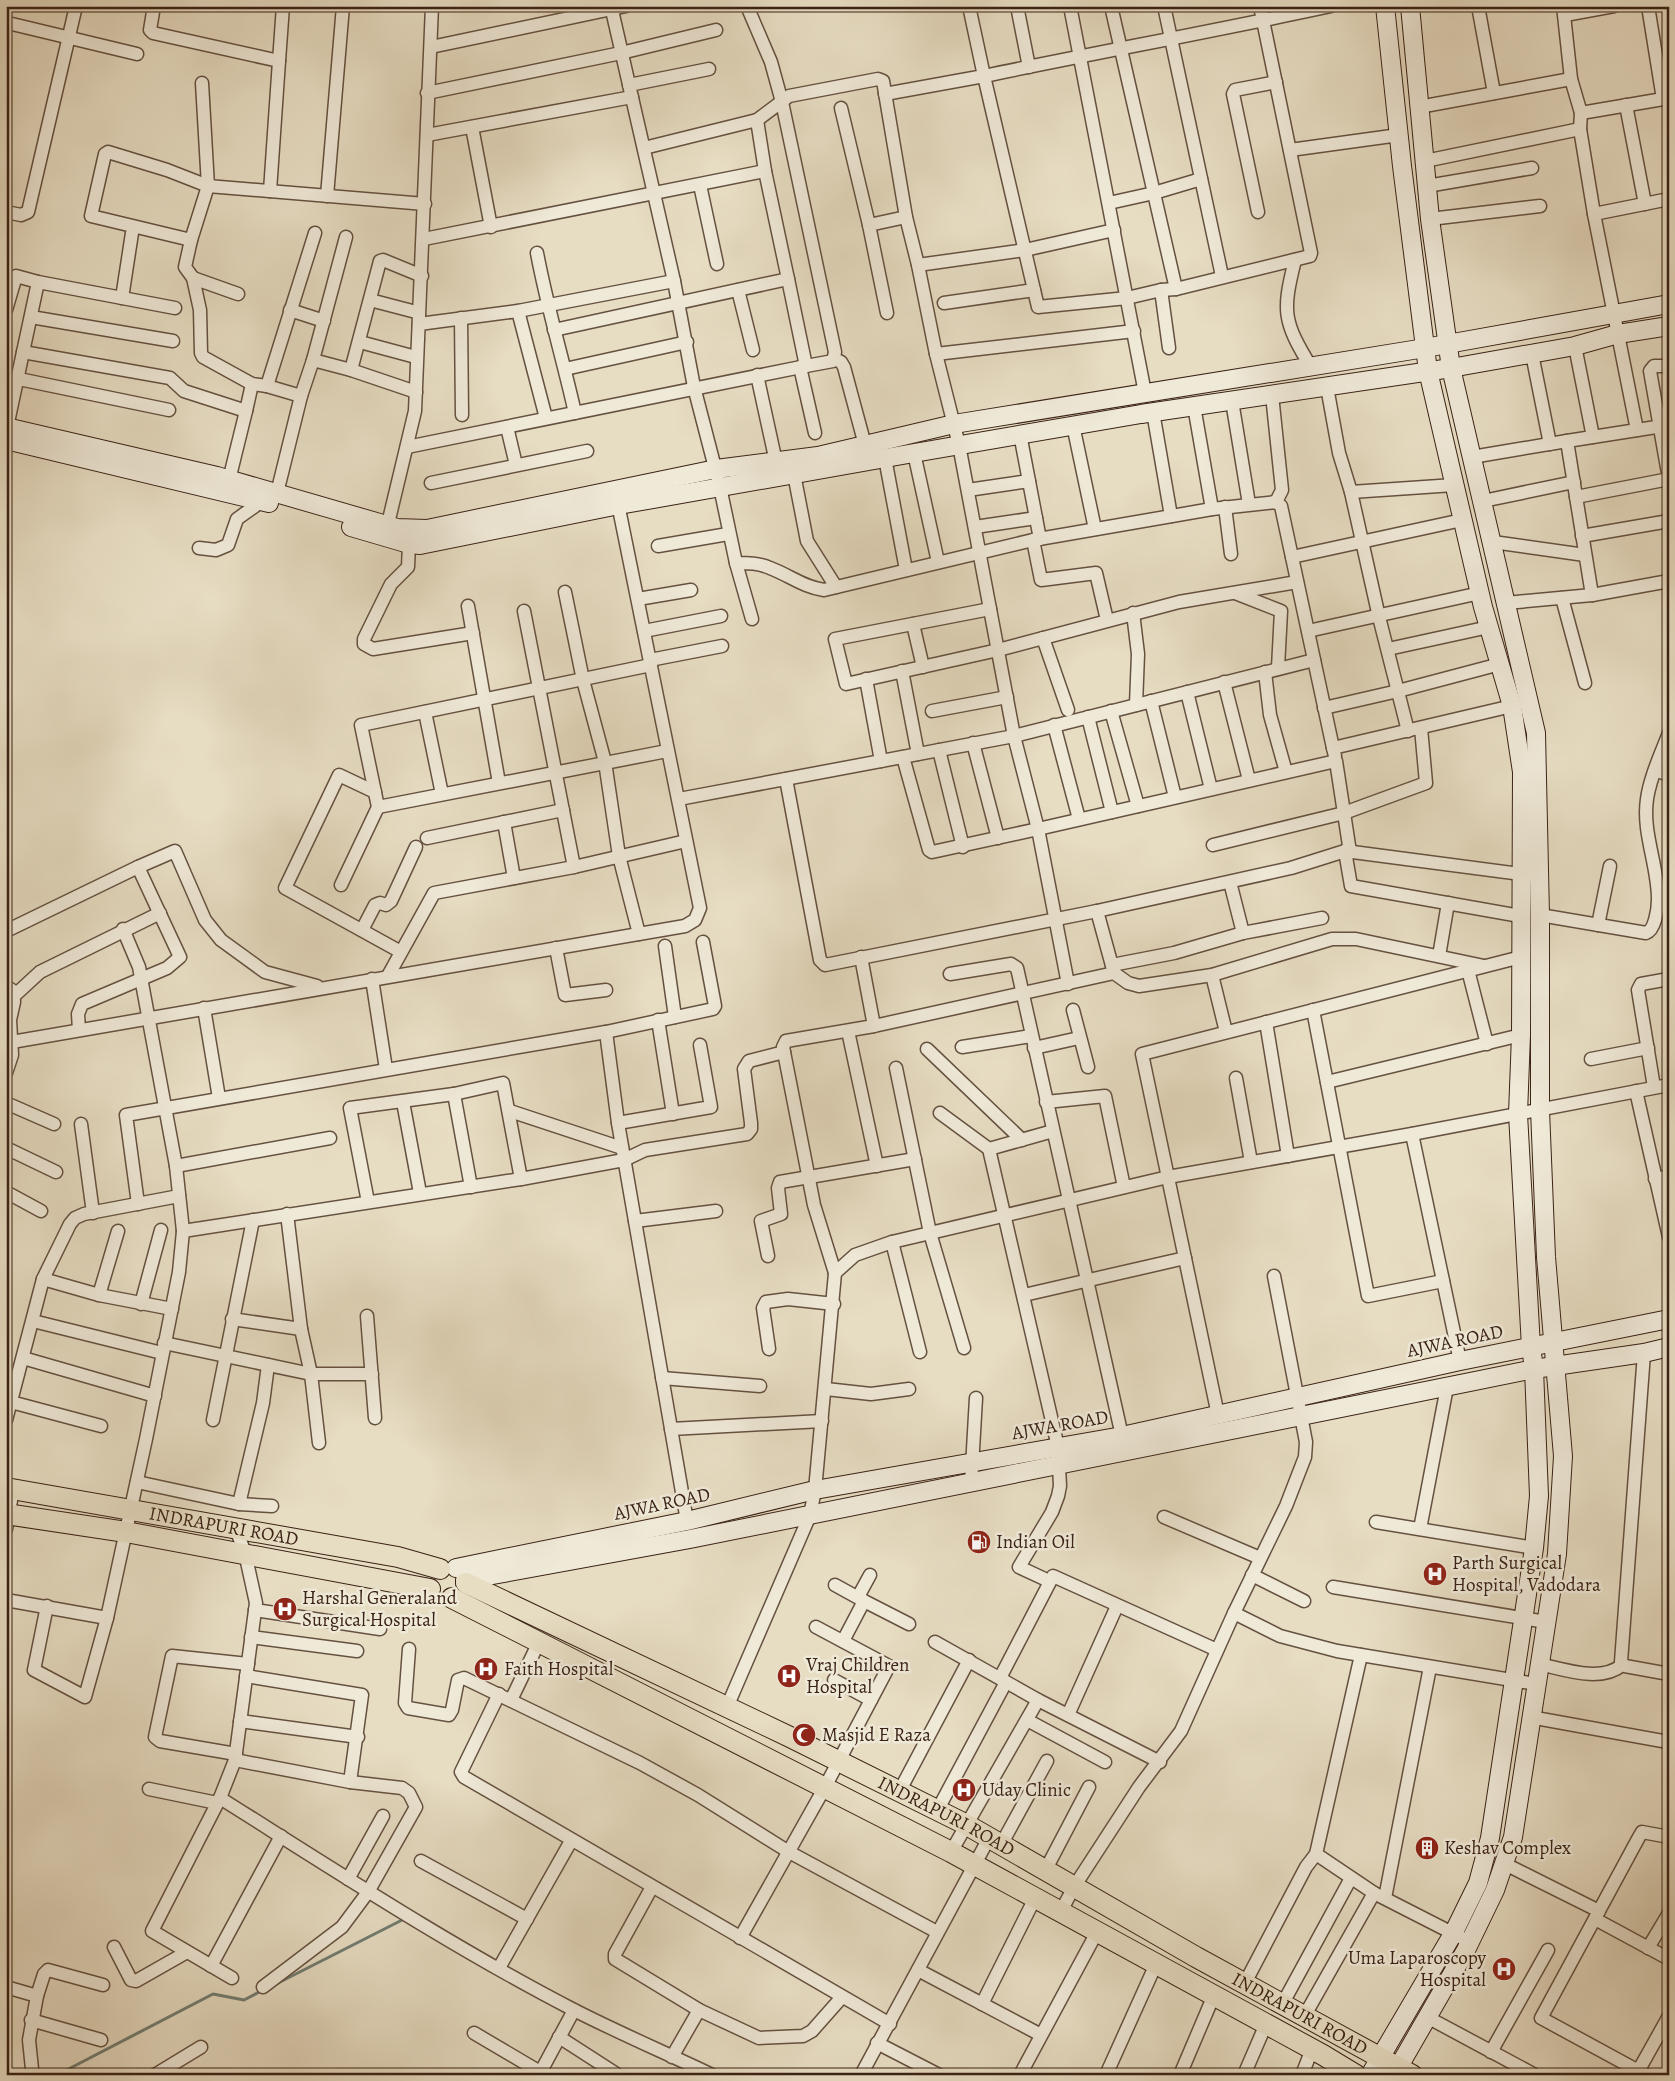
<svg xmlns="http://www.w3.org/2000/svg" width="1675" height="2081" viewBox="0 0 1675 2081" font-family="Alegreya,serif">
<rect width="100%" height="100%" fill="#e7ddc3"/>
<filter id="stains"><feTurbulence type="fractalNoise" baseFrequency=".004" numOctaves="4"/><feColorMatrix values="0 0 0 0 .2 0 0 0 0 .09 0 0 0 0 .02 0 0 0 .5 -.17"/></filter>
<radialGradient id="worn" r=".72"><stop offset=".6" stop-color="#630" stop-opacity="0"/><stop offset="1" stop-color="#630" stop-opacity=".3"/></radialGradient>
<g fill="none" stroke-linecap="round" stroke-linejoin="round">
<g stroke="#727e73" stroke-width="3">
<polyline points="278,1983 406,1918"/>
<polyline points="57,2075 213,1994 244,2000 263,1990"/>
</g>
<g stroke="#655140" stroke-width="15">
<g id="street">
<polyline points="154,6 150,30 153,33 279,61 270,191"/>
<path d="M 611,6 L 674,281 L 694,387 L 720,487 L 736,563 C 748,563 759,563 770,568 C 789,575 803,587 824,590 L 1033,540 L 1212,509 L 1276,502 L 1281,506 L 1333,748"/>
<polyline points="747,6 771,62 782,102 835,352 833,361 806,366"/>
<polyline points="1017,6 1029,67"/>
<polyline points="1070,6 1145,393"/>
<polyline points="1111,6 1176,289"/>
<polyline points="1164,6 1222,276"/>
<path d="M 1260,6 C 1277,89 1294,171 1311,253 L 1310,256 L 1176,289 L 1161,290 L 1127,298 L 1038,307 L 984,76 C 1099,52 1215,31 1331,6"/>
<polyline points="1478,6 1494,93"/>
<polyline points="1563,6 1571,79 1581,113 1580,129 1594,214 1637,430"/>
<polyline points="1648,6 1663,99"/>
<polyline points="1565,15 1614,6"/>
<polyline points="12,24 137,54"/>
<polyline points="431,47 626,6"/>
<polyline points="279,61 283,6"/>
<polyline points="202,83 208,186 191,240 91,216 105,154 108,152 167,170 208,186 425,204"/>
<polyline points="629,85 709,69"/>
<polyline points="427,93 621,53 716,30"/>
<polyline points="885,94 984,76 969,6"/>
<polyline points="1626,105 1645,204"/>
<polyline points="1419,107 1571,79"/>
<polyline points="841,108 869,225 906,217"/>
<polyline points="1581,113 1669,98"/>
<polyline points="757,120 765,171"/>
<polyline points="472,127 491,227"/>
<polyline points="427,135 632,97"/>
<polyline points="644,148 757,120 789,96 878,79 883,81 906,217 918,265 936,354 959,445 1014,736 1038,829 1336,761 1350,852"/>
<polyline points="1290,150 1399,135"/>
<polyline points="1425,161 1580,129"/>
<polyline points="700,185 717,264"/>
<polyline points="1427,186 1532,168"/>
<polyline points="327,196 343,6"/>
<polyline points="1109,203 1154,193 1201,179"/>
<polyline points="6,212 21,215 28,212 76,6"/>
<polyline points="1258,212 1233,94 1235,90 1276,82"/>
<polyline points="1594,214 1669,199"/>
<polyline points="1430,219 1540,206"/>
<polyline points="869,225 887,313"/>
<polyline points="346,237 313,360 351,370 416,392"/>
<polyline points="424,239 765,171 788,279 554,330"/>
<polyline points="191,240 185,267 193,278"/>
<path d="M 537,253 C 547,307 563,359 575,413"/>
<path d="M 1295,260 C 1282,312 1283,321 1311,367"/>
<polyline points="918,265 1025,250 1114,230"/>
<polyline points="738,290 753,350"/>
<polyline points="1161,290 1169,348"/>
<polyline points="238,294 193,278 200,310 201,353 203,357 252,384 267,386 301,396 313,360"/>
<polyline points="122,298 132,233"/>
<polyline points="370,300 416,312"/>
<polyline points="944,303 1034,290"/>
<polyline points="6,310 16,276 38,282"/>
<polyline points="290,310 324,321"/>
<polyline points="518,311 546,418"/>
<polyline points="31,317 173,341"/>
<polyline points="461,318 462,415"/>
<polyline points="419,324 518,311 674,281"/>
<polyline points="360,342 412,356"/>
<polyline points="1575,346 1593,437"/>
<polyline points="23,352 170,378 184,391 246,411 252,384"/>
<polyline points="936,354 1134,331"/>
<polyline points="1532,354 1550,444"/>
<polyline points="835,359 841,362 844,367 865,445"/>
<polyline points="800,367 815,433"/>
<polyline points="565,369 687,342"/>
<polyline points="351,370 380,261 383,260 422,276"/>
<polyline points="757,375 776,462"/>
<polyline points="19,379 169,410"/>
<polyline points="267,386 315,233"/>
<polyline points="1327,387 1339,453 1351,492 1454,485"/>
<polyline points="1272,395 1282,490 1276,502"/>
<polyline points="1232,401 1249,504"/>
<polyline points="1194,406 1212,509"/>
<polyline points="1153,412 1171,516"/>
<polyline points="1073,425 1095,529"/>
<polyline points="7,427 38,282 175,308"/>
<polyline points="507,427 516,465"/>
<polyline points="1020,434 1040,539"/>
<polyline points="407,447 806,366 788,279"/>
<polyline points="914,453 938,562"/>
<polyline points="1472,457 1567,441"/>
<polyline points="885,458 906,570"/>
<polyline points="794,474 807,541 836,587"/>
<polyline points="229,480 246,411"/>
<polyline points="431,483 587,451"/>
<polyline points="968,490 1029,481"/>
<polyline points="1351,492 1379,617 1408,731"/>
<polyline points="277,493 301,396"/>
<polyline points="1576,497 1669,479 1650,371 1654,366 1669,366"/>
<polyline points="1483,501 1574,482"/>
<polyline points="1225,507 1231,554"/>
<polyline points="975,527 1036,518"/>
<polyline points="386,532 415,411 432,6"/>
<polyline points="1582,536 1669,521"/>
<polyline points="1033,540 1041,580 1096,573 1107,620"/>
<polyline points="1493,542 1585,555"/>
<polyline points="409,544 408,567 391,584 364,639 364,644 373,649 473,633"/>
<polyline points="658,546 728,534"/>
<polyline points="199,548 216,550 228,545 237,519 262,501"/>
<polyline points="1292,557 1462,520"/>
<polyline points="736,563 752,619"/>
<polyline points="565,592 583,680 605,762 619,856 639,934"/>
<polyline points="1235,593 1281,611 1278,668"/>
<polyline points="1592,595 1567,441 1669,425"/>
<polyline points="1562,598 1585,683"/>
<polyline points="638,599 691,590"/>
<polyline points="1506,603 1592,595 1669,581"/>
<polyline points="468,606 499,783"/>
<polyline points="990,609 835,639 846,684 998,650 1179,602 1297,582"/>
<polyline points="524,611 574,867"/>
<polyline points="1133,613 1138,654 1136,705"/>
<polyline points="913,624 923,667"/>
<polyline points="644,631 721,616"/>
<polyline points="1308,631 1480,593"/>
<polyline points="1043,638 1068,710"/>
<polyline points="1388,649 1489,627"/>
<polyline points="650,660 722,646"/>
<polyline points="902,671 918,754"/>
<polyline points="1265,672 1270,715 1286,772"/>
<polyline points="866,679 881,761"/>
<polyline points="1224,682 1249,780"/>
<polyline points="1187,692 1211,789"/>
<polyline points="1151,701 1175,797"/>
<polyline points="1324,708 1398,691 1500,664"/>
<polyline points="932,711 1007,697"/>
<polyline points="1111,711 1138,806"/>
<polyline points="425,712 442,794"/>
<polyline points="1088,717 1112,812"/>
<polyline points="1054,725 1079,819"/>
<polyline points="973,743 998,838"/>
<polyline points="939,750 963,847"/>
<polyline points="1335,756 1333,748 1512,706"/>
<polyline points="903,757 929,850 932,852 1038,829 1068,984"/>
<polyline points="1655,770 1669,775"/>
<polyline points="786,779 820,960 825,965 1097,911"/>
<polyline points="375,792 339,775 285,888 401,952"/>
<polyline points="679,799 1014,736 1314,660"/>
<polyline points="378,807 667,751"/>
<polyline points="504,822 514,878"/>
<polyline points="427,838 563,810"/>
<polyline points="1213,845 1344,813 1426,783 1421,728"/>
<polyline points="138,867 175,851 205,920 221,940 265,972 317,986"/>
<polyline points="1230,882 1243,933"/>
<polyline points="341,885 378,807 361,725 651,665"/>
<path d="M 1540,915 L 1646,933 C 1655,930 1658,909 1658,899 C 1658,865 1642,833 1647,799 C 1650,777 1661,754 1669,733"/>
<polyline points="1520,916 1351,886 1345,851 1528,875"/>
<polyline points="1598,925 1610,866"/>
<polyline points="362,930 375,905 380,903 386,905 391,901 416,847"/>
<polyline points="6,931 138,867 180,957 167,968 82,1004 78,1014 79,1030"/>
<polyline points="665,946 675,1017"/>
<polyline points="556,948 565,995 606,990"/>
<polyline points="1439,956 1448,903"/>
<polyline points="861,957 874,1026"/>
<polyline points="1112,965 1174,953 1243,933 1322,918"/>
<polyline points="1468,970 1487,1044"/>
<polyline points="1114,973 1097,911 1291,868 1345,851"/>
<polyline points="950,974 1011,964 1017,968 1122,1436"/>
<polyline points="1212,975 1226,1032"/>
<polyline points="388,976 434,893 574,867 686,841"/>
<polyline points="372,979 386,1069"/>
<polyline points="6,986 13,991 14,1002 10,1020 12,1055 6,1073"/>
<polyline points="14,996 40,972 160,913"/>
<polyline points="204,1008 219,1098"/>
<polyline points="1073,1010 1088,1067"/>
<polyline points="1313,1010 1368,1296 1443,1281"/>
<polyline points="658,1020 673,1114"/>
<polyline points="1266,1022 1288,1156"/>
<polyline points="848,1031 877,1166"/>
<polyline points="606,1032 618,1123 687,1521"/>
<polyline points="6,1043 685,926 695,920 700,908 617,499"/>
<polyline points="962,1047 1031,1036"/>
<polyline points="1034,1048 1079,1038"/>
<polyline points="927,1049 1022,1140"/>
<polyline points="1591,1059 1648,1048"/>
<polyline points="896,1068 930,1233 964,1348"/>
<polyline points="1236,1078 1251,1162"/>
<polyline points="1327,1082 1521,1035"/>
<polyline points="1654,1087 1638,990 1641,984 1669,979"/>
<polyline points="1636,1091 1669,1237"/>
<polyline points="454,1094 471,1187"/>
<polyline points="403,1102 420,1193"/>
<polyline points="1046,1102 1105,1096 1124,1187"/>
<polyline points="6,1103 54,1124"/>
<polyline points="510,1111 622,1148"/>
<polyline points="940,1113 989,1149 1058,1447 1060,1486 1058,1496 1052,1512 1019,1567 1049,1581"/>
<polyline points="618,1123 711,1107 700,1045"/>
<polyline points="81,1124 93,1213"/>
<polyline points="1412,1134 1460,1361"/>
<polyline points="6,1148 56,1172"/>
<polyline points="989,1149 1053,1131"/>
<polyline points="176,1166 330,1138"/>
<polyline points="1655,1179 1669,1176"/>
<polyline points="6,1192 41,1211"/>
<polyline points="368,1202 350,1108 454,1094 503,1083 521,1179"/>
<polyline points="138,1204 126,1115 606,1032 713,1009 715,1006 703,942"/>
<polyline points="287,1214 301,1329 311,1374 319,1443"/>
<polyline points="635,1221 716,1211"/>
<polyline points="183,1231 521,1179 624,1160 645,1150 747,1134 751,1129 751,1123 744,1069 749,1061 784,1052"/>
<polyline points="892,1242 920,1352"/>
<polyline points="768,1256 761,1221 781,1214 778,1188 780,1182 915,1159"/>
<polyline points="835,1273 814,1205 783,1047 786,1041 874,1026 1114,973 1128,983 1139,986 1212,975 1332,939 1356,939 1484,966"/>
<polyline points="43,1279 99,1295 172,1309"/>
<polyline points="99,1295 118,1231"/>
<polyline points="1024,1295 1185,1258"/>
<polyline points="141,1304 161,1230"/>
<polyline points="367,1316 375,1418"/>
<polyline points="232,1319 301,1329"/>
<polyline points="33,1321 162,1353"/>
<polyline points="164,1343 311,1374 372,1374"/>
<polyline points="769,1349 763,1308 766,1302 788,1299 834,1304"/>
<polyline points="1644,1353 1621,1662 1625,1666 1669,1674"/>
<polyline points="23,1358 155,1396"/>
<polyline points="662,1378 760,1386"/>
<polyline points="826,1389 871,1394 909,1389"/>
<polyline points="11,1402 101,1426"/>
<polyline points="1218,1415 1142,1054 1521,957"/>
<polyline points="6,1420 43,1279 70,1224 75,1218 84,1214 179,1196"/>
<polyline points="213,1420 253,1220"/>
<polyline points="671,1429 822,1421"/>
<polyline points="137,1482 239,1504 272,1506"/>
<polyline points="971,1484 976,1398"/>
<polyline points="239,1504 263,1403 268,1365"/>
<polyline points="1164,1517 1260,1558"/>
<polyline points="1376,1522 1534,1548"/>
<polyline points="6,1529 13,1489"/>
<path d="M 236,1529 L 245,1553 L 256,1603 L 235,1760 L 220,1798 C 336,1871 452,1947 574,2010 C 619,2033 666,2053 712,2075"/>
<polyline points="1420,1529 1447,1387"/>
<polyline points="1252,1575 1304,1601"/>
<polyline points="835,1585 864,1601 843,1641"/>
<polyline points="1333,1587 1546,1622"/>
<polyline points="858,1597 870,1575"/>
<polyline points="6,1600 107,1618"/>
<polyline points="864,1601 909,1624"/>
<polyline points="47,1606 34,1670 85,1697 107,1618 146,1439 179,1272 183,1231 176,1166 139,967 123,929"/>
<polyline points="255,1610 380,1629"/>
<polyline points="1234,1613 1280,1636 1337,1651 1536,1684"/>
<polyline points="251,1637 357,1651"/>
<polyline points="935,1642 1038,1700 1160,1762"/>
<polyline points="409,1649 405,1703 408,1708 449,1715 452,1710 458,1680 464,1678 640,1763 698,1795 789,1852 937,1932"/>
<polyline points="1361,1655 1316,1854 1374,1893 1470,1942"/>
<path d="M 1539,1664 C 1563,1669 1601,1683 1622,1665"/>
<polyline points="246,1676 362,1695 350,1782"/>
<polyline points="1000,1678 1053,1576 1217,1650"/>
<polyline points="834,1680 871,1700"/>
<polyline points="499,1694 461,1772 464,1777 890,2024"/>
<polyline points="511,1700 539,1642"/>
<polyline points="727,1707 810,1515 815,1490 835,1273 855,1255 892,1242 1168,1177 1412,1134 1669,1085"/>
<polyline points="1068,1715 1117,1606"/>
<polyline points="1530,1717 1668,1742"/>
<polyline points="1027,1720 1105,1762"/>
<polyline points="240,1721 358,1737"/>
<polyline points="236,1754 160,1741 155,1737 172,1656 248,1664"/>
<polyline points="235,1760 350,1782 402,1788 409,1793 416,1807 368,1892 342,1927 263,1987"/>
<polyline points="149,1789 217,1803"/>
<polyline points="899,1792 969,1660"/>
<polyline points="220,1798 152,1931 232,1978"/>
<polyline points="937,1811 1006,1682"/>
<polyline points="1001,1845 1047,1761"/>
<polyline points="951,1852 1038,1700"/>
<polyline points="421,1861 527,1919"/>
<polyline points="1505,1864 1599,1911"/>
<polyline points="1045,1871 1089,1787"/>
<polyline points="348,1879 383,1816"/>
<polyline points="652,1887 615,1954 615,1959 699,2010 759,2038 803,2036 812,2031 842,1997"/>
<polyline points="1385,1898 1430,1667"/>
<polyline points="1061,1911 1074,1887 1139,1787 1181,1731 1234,1613 1286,1506 1305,1457 1306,1442 1274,1276"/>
<polyline points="1595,1919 1669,1959"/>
<polyline points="740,1938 825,1787 889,1666 816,1627"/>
<polyline points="114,1947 131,1980 136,1981 187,1952"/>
<polyline points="1648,1948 1669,1913"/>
<polyline points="211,1966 281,1836"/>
<polyline points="499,1968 571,1841"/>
<polyline points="918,1970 1041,2035"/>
<polyline points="1245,1983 1306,1867 1316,1854"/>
<polyline points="6,1987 37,1996 29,2040 32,2069"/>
<polyline points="37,1996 44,1974 48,1970 103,1985"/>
<polyline points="1283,2003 1351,1878"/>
<polyline points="982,2004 1035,1898"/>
<polyline points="1305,2015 1374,1893"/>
<polyline points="1427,2017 1535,2075"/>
<polyline points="31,2020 101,2040"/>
<polyline points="474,2033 540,2072"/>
<polyline points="559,2037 618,2075"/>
<polyline points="877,2043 939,2075"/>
<polyline points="1491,2052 1548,1950"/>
<polyline points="672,2057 699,2010"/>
<polyline points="155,2075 201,2047"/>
<polyline points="539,2075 574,2010"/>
<polyline points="861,2075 989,1838"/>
<polyline points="1020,2075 1097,1932"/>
<polyline points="1106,2075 1156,1964"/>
<polyline points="1180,2075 1214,1995"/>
<polyline points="1244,2075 1266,2024"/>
<polyline points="1302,2075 1312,2049"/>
<polyline points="1636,2075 1669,2016"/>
<polyline points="1646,2075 1541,2018 1639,1837 1642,1832 1669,1837"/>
</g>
</g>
<g stroke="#3a2215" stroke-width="20">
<g id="secondary">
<polyline points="6,427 217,476 397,528 427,529 716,469 818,456 954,424 1425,348 1669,304"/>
<polyline points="6,440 269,503"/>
<polyline points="351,527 409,544 420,545 619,505 914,453 1141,414 1451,368 1575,346 1618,334 1669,326"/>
<polyline points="456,1568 687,1521 815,1490 1122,1436 1460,1361 1669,1319"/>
<polyline points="465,1580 690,1539 1465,1383 1534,1369 1644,1353 1669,1347"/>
<polyline points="1370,2075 1454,1932 1478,1883 1490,1838 1534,1548 1539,1496 1534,1369 1531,1347 1518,1114 1521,1035 1522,772 1512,706 1483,607 1428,371 1402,166 1385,6"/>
<polyline points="1394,2075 1466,1950 1495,1890 1513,1837 1557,1554 1563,1456 1546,1257 1540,1110 1540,915 1536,733 1451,368 1430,219 1410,6"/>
</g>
</g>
<g stroke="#3a2215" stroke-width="22">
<g id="primary">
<path id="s1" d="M 6,1488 L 398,1557 L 440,1569"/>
<polyline points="6,1514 126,1532 430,1589"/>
<path id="s2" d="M 466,1583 L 790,1737 L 967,1825 L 1196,1957 L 1412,2075"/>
<polyline points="452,1598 951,1852 1323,2055 1356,2075"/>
</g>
</g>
<use href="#street" stroke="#efe9d8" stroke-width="12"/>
<use href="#secondary" stroke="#efe9d8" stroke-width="18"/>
<use href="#primary" stroke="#e7ddc3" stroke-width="20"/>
</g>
<defs>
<g id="fuel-disc" transform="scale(1.25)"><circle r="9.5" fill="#8f2418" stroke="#efe9d8"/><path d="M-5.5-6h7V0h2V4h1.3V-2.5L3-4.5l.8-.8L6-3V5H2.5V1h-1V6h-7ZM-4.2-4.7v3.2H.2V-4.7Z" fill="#fff"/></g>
<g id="hospital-disc" transform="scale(1.25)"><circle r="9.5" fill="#8f2418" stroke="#efe9d8"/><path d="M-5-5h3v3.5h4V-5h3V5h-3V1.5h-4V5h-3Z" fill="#fff"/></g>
<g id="mosque-disc" transform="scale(1.25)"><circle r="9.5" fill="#8f2418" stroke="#efe9d8"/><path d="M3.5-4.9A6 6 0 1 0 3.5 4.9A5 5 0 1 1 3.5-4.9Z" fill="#fff"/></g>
<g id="building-disc" transform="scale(1.25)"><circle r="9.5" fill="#8f2418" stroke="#efe9d8"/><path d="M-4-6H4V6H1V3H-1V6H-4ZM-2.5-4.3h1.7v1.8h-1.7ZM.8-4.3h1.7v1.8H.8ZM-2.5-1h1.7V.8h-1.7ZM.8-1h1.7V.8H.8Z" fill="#fff"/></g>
</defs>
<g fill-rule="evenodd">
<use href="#fuel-disc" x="979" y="1542"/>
<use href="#hospital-disc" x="1435" y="1574"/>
<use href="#hospital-disc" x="285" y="1609"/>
<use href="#hospital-disc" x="486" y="1669"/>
<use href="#hospital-disc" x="789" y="1676"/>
<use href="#mosque-disc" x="804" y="1735"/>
<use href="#hospital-disc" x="964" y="1790"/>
<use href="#building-disc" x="1427" y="1848"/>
<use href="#hospital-disc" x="1504" y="1969"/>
</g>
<g text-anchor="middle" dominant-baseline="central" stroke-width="5" stroke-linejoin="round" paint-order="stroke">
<g font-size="19" fill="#3a2215" stroke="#efe9d8">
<text transform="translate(1455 1341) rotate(-12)">AJWA ROAD</text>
<text transform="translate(1060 1425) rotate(-10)">AJWA ROAD</text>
<text transform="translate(662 1504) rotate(-12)">AJWA ROAD</text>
<text stroke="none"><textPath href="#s1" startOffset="221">INDRAPURI ROAD</textPath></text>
<text stroke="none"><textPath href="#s2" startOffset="534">INDRAPURI ROAD</textPath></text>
<text stroke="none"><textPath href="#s2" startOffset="939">INDRAPURI ROAD</textPath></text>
</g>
<g font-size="19" fill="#3a2215" stroke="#efe9d8" text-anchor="start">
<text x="996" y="1542">Indian Oil</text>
<text x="1452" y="1563">Parth Surgical<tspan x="1452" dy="22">Hospital, Vadodara</tspan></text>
<text x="302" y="1598">Harshal Generaland<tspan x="302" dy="22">Surgical Hospital</tspan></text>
<text x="806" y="1665">Vraj Children<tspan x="806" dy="22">Hospital</tspan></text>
<text x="504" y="1669">Faith Hospital</text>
<text x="822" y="1735">Masjid E Raza</text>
<text x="982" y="1790">Uday Clinic</text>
<text x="1444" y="1848">Keshav Complex</text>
<text x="1486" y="1958" text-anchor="end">Uma Laparoscopy<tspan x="1486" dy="22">Hospital</tspan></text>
</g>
</g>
<rect width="1675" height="2081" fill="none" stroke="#e7ddc3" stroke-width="25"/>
<rect x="8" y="8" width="1660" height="2066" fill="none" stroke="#3a2215" stroke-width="2.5"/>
<rect x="12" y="12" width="1650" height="2056" fill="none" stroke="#3a2215"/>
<rect width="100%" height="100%" filter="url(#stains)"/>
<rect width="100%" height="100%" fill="url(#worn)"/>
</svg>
